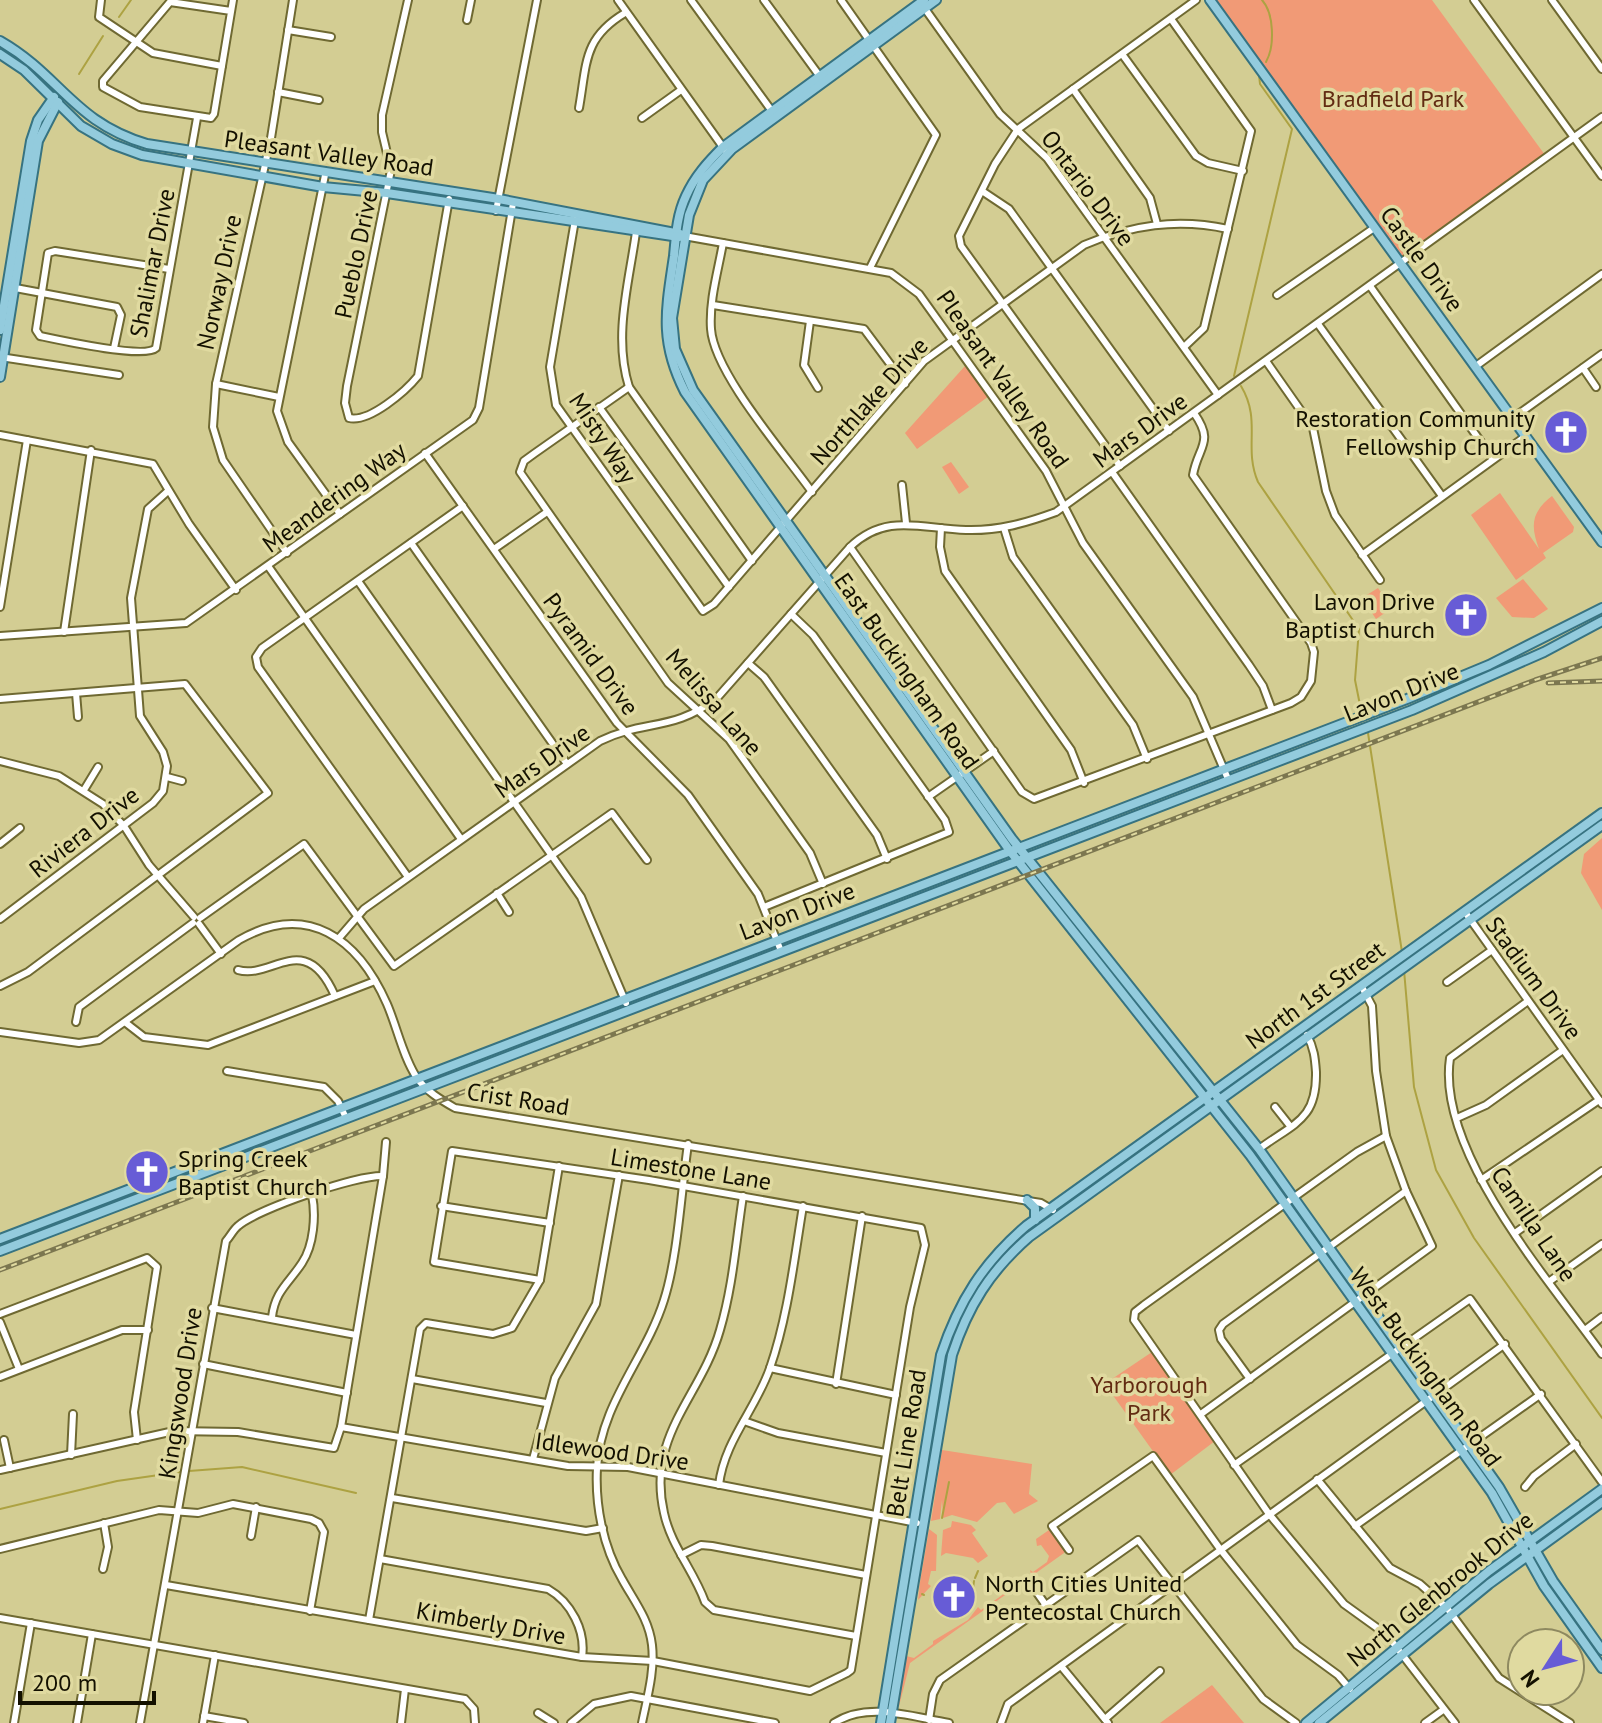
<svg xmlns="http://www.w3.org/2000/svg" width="1602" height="1723" viewBox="0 0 1602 1723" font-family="'PT Sans',sans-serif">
<rect width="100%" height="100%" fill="#d3cd93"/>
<g fill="#f19a76">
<polygon points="1212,0 1432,0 1545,155 1401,260"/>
<polygon points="965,366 989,396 917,449 905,433"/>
<polygon points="951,462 969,487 959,494 942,467"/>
<path d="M 1500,493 L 1539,549 C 1531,527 1530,513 1552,496 L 1574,527 L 1573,532 L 1543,553 L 1546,558 L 1516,580 L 1471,515 Z"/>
<polygon points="1523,579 1548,609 1534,618 1512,617 1496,598"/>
<polygon points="1378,588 1392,608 1376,619 1362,598"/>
<polygon points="1602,838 1602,910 1581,873 1584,854"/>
<polygon points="1152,1352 1215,1441 1170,1475 1107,1387 1109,1381"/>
<polygon points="942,1450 1032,1464 1029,1494 1038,1501 1014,1514 1005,1502 997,1503 977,1522 952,1515 943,1518 942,1500 940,1519 931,1521"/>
<polygon points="952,1521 971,1525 976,1530 972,1533 988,1556 978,1563 973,1558 946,1553 941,1556 943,1530 951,1527"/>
<polygon points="929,1529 937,1535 936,1571 931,1571 928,1584 931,1586 918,1600 920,1585 917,1600"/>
<polygon points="1049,1530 1065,1549 1064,1553 910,1663 898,1710 906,1656 914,1658 933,1644 933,1641 968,1620 978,1607 981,1610 1015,1586 1014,1582 1017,1584 1031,1574 1030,1570 1033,1572 1047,1562 1049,1556 1041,1545 1037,1546 1036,1539"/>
<polygon points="1212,1685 1244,1723 1160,1723"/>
</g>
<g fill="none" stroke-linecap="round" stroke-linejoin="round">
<g stroke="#ada242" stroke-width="2">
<path d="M 1262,0 C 1274,13 1275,46 1266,62"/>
<polyline points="119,17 131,0"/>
<polyline points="79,74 103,36"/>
<polyline points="1234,376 1292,129 1260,84 1259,75"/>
<path d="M 1241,386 C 1262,421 1243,447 1258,482 L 1359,629 L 1355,680 L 1361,710"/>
<polyline points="1368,733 1402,952"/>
<polyline points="1404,970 1414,1087 1436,1170 1474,1238 1602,1418"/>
<polyline points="189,1471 242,1467 356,1493"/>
<polyline points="0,1509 117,1481 180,1472"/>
<polyline points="942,1518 949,1482"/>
<polyline points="975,1578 978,1571"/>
<polyline points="922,1594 924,1595"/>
<polyline points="972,1597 974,1581"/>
<polyline points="970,1608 971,1599"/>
</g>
<g stroke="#6f6932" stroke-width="10">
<g id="minor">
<polyline points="101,0 99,17 153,53 222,66"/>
<path d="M 408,0 L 382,115 L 382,132 L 391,170 L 347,386 L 345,403 L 349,418 C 369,423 406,391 418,376 L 449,199"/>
<polyline points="618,0 725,150"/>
<polyline points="691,0 774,114"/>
<polyline points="764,0 821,78"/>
<polyline points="841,0 936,135 870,268"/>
<polyline points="1474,0 1602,176"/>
<polyline points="1552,0 1602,69"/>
<polyline points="923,6 1000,114 1047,158 1218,395"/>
<polyline points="231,11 170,2 103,81 103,87 140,107 211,118 214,114 233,0"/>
<polyline points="1171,19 1251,131 1204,328 1184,347"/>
<polyline points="467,20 471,0"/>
<polyline points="288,30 331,37"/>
<polyline points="1122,54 1196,156 1208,163 1243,171"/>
<polyline points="1073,89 1150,198 1157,224"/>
<polyline points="278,92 319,100"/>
<path d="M 579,108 C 587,63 583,38 625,13"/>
<polyline points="642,118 681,90"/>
<polyline points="325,175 277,411 288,442 340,514"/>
<polyline points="982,191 1009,209 1169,431"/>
<polyline points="496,211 537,0"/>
<path d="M 575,220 L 550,367 L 556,405 L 703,611 L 714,604 L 924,361 L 1084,245 C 1131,225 1177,218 1228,229"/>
<path d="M 636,232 C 629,283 613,336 629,387 L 752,561"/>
<polyline points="684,236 891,273 919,294 1046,471 1083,543 1193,697 1228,779"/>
<path d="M 723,243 C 718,271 709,301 711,329 C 714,373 785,454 812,492"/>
<path d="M 169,269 L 55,251 L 48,253 L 36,330 L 40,336 C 59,340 145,359 156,348 L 197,118"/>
<polyline points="1370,286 1493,459"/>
<polyline points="10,287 117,307 121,315 114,348"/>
<polyline points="1277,295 1374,228"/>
<polyline points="713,305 864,329 905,384"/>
<polyline points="810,321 804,365 818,388"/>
<polyline points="1318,324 1442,496"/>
<polyline points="0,357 119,375"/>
<polyline points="1266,361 1313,428 1326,491 1335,515 1380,580"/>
<polyline points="1476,366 1602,274"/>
<polyline points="1583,368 1596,387"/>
<polyline points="216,384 279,397"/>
<polyline points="629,387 535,453 524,461 520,472 668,683 729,739 810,853 823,884"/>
<polyline points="599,407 729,587"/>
<polyline points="1513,418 1602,354"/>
<polyline points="0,435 153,464 189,524 236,590"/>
<polyline points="425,453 617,723 688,795 758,894 781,951"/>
<polyline points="1120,466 961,246 959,236 995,164 1018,129 1196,0"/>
<polyline points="1112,472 1249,665 1263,686 1272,710"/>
<polyline points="902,485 906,523"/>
<polyline points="941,528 940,547 945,571 1071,750 1084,783"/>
<polyline points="1004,528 1013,557 1133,725 1147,759"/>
<polyline points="411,543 567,764"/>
<path d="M 850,547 L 1022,792 L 1034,799 L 1291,703 L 1301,697 L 1311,681 L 1314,652 L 1311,643 L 1193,475 C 1198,446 1215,443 1194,413"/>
<polyline points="494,549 547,512"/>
<polyline points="287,553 223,460 213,427 216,384 271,138 293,0"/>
<polyline points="1362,555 1526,436"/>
<polyline points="268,566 461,839"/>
<polyline points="358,581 581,897 626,1003"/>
<polyline points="0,607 27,440"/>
<polyline points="64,632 91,450"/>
<polyline points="0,636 186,623 473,420 479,408 513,203"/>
<polyline points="748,663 764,677 877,835 887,859"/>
<polyline points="76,693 78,717"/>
<polyline points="0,699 185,684 268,793 28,972 0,986"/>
<polyline points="0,761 59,776 103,804 124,826 149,865 194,917"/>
<polyline points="167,777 182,781"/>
<polyline points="84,790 98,767"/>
<polyline points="928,797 994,751"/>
<polyline points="0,844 20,828"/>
<polyline points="408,877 258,667 256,657 262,648 463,506"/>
<polyline points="497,893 509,912"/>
<polyline points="764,907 949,832 945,820 813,635 791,614"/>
<polyline points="1465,912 1602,1104"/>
<polyline points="200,918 304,844 394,966 612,813 647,860"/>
<polyline points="0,919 153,803 163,791 167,766 163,752 140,716 131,598 148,509 168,491"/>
<polyline points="199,924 221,954"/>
<path d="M 339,938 L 364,909 L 600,741 C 645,719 673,732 717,698 L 850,547 C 886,512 922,529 966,530 C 998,531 1026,523 1056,512 L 1602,117"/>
<path d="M 238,970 C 272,980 305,928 335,996"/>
<polyline points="1447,982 1492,950"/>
<path d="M 1528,1001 L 1450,1058 C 1436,1152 1550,1281 1602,1354"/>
<polyline points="76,1022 79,1007 193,923"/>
<polyline points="126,1023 144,1037 208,1045 375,981"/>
<path d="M 0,1032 L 79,1043 L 99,1040 L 239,940 C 307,901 358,938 387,1004 C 397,1027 403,1057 417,1078 C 426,1091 441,1100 455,1108 L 1041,1203 L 1053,1210"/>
<polyline points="227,1071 324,1087 338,1101 346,1118"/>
<polyline points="1275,1107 1290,1126"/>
<polyline points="1457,1118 1486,1105 1563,1050"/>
<polyline points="1386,1136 1357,1152 1144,1305 1135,1312 1134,1320 1269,1514 1344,1604 1387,1635 1455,1723"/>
<path d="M 1259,1149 C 1294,1123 1317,1120 1316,1072 C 1315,1058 1314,1048 1307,1035"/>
<polyline points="1481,1180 1599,1100"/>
<path d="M 743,1196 C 736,1241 733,1286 720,1330 C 701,1397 646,1435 664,1513 C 671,1546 694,1571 705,1602 L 714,1610 L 856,1636"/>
<polyline points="441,1206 550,1223"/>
<polyline points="1515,1233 1602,1171"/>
<polyline points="1550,1281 1602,1244"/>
<polyline points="212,1308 356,1335"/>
<polyline points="0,1314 147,1258 157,1267 134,1412 137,1440"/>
<path d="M 272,1317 C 275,1291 289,1283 302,1263 C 314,1245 316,1215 312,1195"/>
<polyline points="0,1322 19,1369"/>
<polyline points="1585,1330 1602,1317"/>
<polyline points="203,1364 347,1393"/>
<polyline points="770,1368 896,1395"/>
<polyline points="0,1377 122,1330 148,1330"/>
<polyline points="412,1379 546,1403"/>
<polyline points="1250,1379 1221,1339 1219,1330 1223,1324 1406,1191"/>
<polyline points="836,1384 862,1216"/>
<polyline points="1201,1414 1432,1246 1406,1191 1386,1136 1376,1071 1372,1006 1362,987"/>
<polyline points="744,1421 778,1433 886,1453"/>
<polyline points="341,1427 568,1466 628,1467 917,1523"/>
<polyline points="4,1440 10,1468"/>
<polyline points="71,1455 73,1414"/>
<polyline points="533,1459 555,1378 596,1304 619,1175"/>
<polyline points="1234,1465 1470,1299 1602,1482"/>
<polyline points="0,1470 174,1431 238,1432 334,1448 341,1427 383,1176 386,1142"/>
<polyline points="1317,1479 1390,1568 1420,1584 1447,1608 1499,1678 1570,1723"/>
<path d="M 719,1485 C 724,1441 756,1409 770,1368 C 788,1316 794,1260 803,1206"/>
<polyline points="1525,1487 1534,1476 1576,1444"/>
<polyline points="392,1498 586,1531 603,1528"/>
<polyline points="1355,1526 1541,1394"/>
<polyline points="251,1536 256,1507"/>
<polyline points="0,1549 159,1510 198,1513 233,1504 311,1519 319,1523 324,1532 310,1611"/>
<polyline points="1069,1550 1052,1526 1153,1456 1220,1549 1297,1645 1338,1675 1350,1689"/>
<polyline points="681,1555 701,1545 712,1546 866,1575"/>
<path d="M 380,1559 L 548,1589 C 571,1602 586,1631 582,1657"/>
<polyline points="103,1569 108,1547 104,1523"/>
<polyline points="1028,1580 1045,1604"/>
<polyline points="166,1585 582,1657 653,1661 810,1691 847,1673 851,1670 910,1307 925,1245 921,1228 649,1180 452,1151 434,1262 540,1280"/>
<polyline points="0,1618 465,1699 474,1709 475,1723"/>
<polyline points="369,1620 420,1329 426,1323 493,1334 512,1328 540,1280 559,1166"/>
<polyline points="1061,1666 1108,1723"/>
<polyline points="538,1713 554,1723"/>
<polyline points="204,1716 244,1723"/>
<polyline points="1105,1719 1160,1671"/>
<polyline points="929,1720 933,1694 940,1680 1138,1540 1263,1699 1296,1723"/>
<polyline points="14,1723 31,1623"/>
<polyline points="77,1723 92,1634"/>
<path d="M 140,1723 L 226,1241 C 230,1237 233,1230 238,1226 C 257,1209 357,1175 383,1176"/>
<polyline points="203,1723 215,1655"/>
<polyline points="401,1723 405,1689"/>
<polyline points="571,1723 594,1704 631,1696 775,1723"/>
<path d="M 642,1723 C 647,1698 655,1671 652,1645 C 649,1619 634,1601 622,1579 C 603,1547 595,1505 597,1468 C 600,1404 646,1358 664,1300 C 678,1256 681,1192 688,1144"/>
<path d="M 834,1723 C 868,1701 912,1717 949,1723"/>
<polyline points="1001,1723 1008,1704 1505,1344"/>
<polyline points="1425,1723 1443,1710"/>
</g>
</g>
<g stroke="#377381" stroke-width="12">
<g id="major">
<path d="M 924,0 L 723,147 C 708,162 695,176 686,196 C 677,215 676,235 674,256 C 666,310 659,341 685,392 L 1010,851 L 1250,1155 L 1492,1493 L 1544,1586 L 1602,1668"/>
<polyline points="936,0 732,149 703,180 689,215 672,318 675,349 693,390 1012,839 1259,1149 1499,1487 1553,1581 1602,1650"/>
<polyline points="1210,0 1602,542"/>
<path d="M 0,41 C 61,76 73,122 147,144 L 499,199 L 680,234"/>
<polyline points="0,54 24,70 81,126 112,144 142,155 323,187 387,193 679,237"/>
<polyline points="0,330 31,141 38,120 54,97"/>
<polyline points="0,377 38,141 58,102"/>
<polyline points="1027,1200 1035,1208 1035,1220"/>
<polyline points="0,1239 1407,699 1489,665 1602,608"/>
<polyline points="0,1251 1412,710 1544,652 1602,621"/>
<path d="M 881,1723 L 941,1355 C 959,1301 983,1263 1026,1226 L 1602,813"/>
<path d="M 890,1723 L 952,1355 C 968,1306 990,1271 1029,1237 L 1602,825"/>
<polyline points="1306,1723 1489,1571 1602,1489"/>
<polyline points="1319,1723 1489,1584 1602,1502"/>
</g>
</g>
<use href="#minor" stroke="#fff" stroke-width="6"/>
<use href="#major" stroke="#93cbdd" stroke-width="8"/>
<g stroke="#7c7750" stroke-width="5">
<g id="rail">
<polyline points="1548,683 1602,681"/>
<polyline points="0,1270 1535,680 1602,658"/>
</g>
</g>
<use href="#rail" stroke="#e0daa0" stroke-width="2" stroke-dasharray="6" stroke-linecap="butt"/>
</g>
<defs>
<g id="church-disc" transform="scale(2.3)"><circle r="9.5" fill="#675cd6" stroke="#e0daa0"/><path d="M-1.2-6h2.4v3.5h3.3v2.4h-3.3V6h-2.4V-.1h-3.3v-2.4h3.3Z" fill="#fff"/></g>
</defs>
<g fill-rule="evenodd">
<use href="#church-disc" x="1566" y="432"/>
<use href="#church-disc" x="1466" y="615"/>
<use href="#church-disc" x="147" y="1172"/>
<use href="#church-disc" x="954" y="1597"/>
</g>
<g text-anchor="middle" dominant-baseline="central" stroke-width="7" stroke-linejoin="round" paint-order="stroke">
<g font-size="24" fill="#622b12" stroke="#e0daa0">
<text x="1393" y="98">Bradfield Park</text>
<text x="1149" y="1384">Yarborough<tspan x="1149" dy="28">Park</tspan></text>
</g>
<g font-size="24" fill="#131000" stroke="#e0daa0">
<text transform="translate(329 153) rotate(8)">Pleasant Valley Road</text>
<text transform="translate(1088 188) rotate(53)">Ontario Drive</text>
<text transform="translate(356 254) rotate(-78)">Pueblo Drive</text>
<text transform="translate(1422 259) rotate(54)">Castle Drive</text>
<text transform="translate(152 263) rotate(-79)">Shalimar Drive</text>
<text transform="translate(219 282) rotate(-78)">Norway Drive</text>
<text transform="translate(1003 379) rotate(55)">Pleasant Valley Road</text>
<text transform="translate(869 401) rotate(-48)">Northlake Drive</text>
<text transform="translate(1140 430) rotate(-36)">Mars Drive</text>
<text transform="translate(603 438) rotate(57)">Misty Way</text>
<text transform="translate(334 497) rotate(-36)">Meandering Way</text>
<text transform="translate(591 654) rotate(54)">Pyramid Drive</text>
<text transform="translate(907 671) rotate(55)">East Buckingham Road</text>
<text transform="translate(1401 692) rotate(-22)">Lavon Drive</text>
<text transform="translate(714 702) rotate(49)">Melissa Lane</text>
<text transform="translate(542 761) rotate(-35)">Mars Drive</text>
<text transform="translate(84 832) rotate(-38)">Riviera Drive</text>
<text transform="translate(797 911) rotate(-21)">Lavon Drive</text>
<text transform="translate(1534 978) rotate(54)">Stadium Drive</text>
<text transform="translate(1315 995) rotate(-36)">North 1st Street</text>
<text transform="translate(518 1099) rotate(9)">Crist Road</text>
<text transform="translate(691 1169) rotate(9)">Limestone Lane</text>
<text transform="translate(1534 1224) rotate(56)">Camilla Lane</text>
<text transform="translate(1426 1367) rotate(54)">West Buckingham Road</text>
<text transform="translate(180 1393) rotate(-81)">Kingswood Drive</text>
<text transform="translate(906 1443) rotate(-81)">Belt Line Road</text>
<text transform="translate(612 1451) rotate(8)">Idlewood Drive</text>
<text transform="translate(1440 1589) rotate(-39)">North Glenbrook Drive</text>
<text transform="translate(491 1623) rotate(10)">Kimberly Drive</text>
</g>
<g font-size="24" fill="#131000" stroke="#e0daa0" text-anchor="end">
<text x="1535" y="418">Restoration Community<tspan x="1535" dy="28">Fellowship Church</tspan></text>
<text x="1435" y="601">Lavon Drive<tspan x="1435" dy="28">Baptist Church</tspan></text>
<text x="178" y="1158" text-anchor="start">Spring Creek<tspan x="178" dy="28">Baptist Church</tspan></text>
<text x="985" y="1583" text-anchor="start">North Cities United<tspan x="985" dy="28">Pentecostal Church</tspan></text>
</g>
</g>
<g transform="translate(1546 1667) rotate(234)"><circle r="38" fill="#e0daa0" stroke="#8e8960" stroke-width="2"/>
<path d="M0-6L14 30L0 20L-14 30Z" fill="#675cd6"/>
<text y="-12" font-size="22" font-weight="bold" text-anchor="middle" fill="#131000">N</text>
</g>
<path d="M20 1691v12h134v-12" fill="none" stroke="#131000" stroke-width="4"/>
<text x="32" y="1691" font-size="24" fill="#131000" stroke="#e0daa0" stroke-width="6" paint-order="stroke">200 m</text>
</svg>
